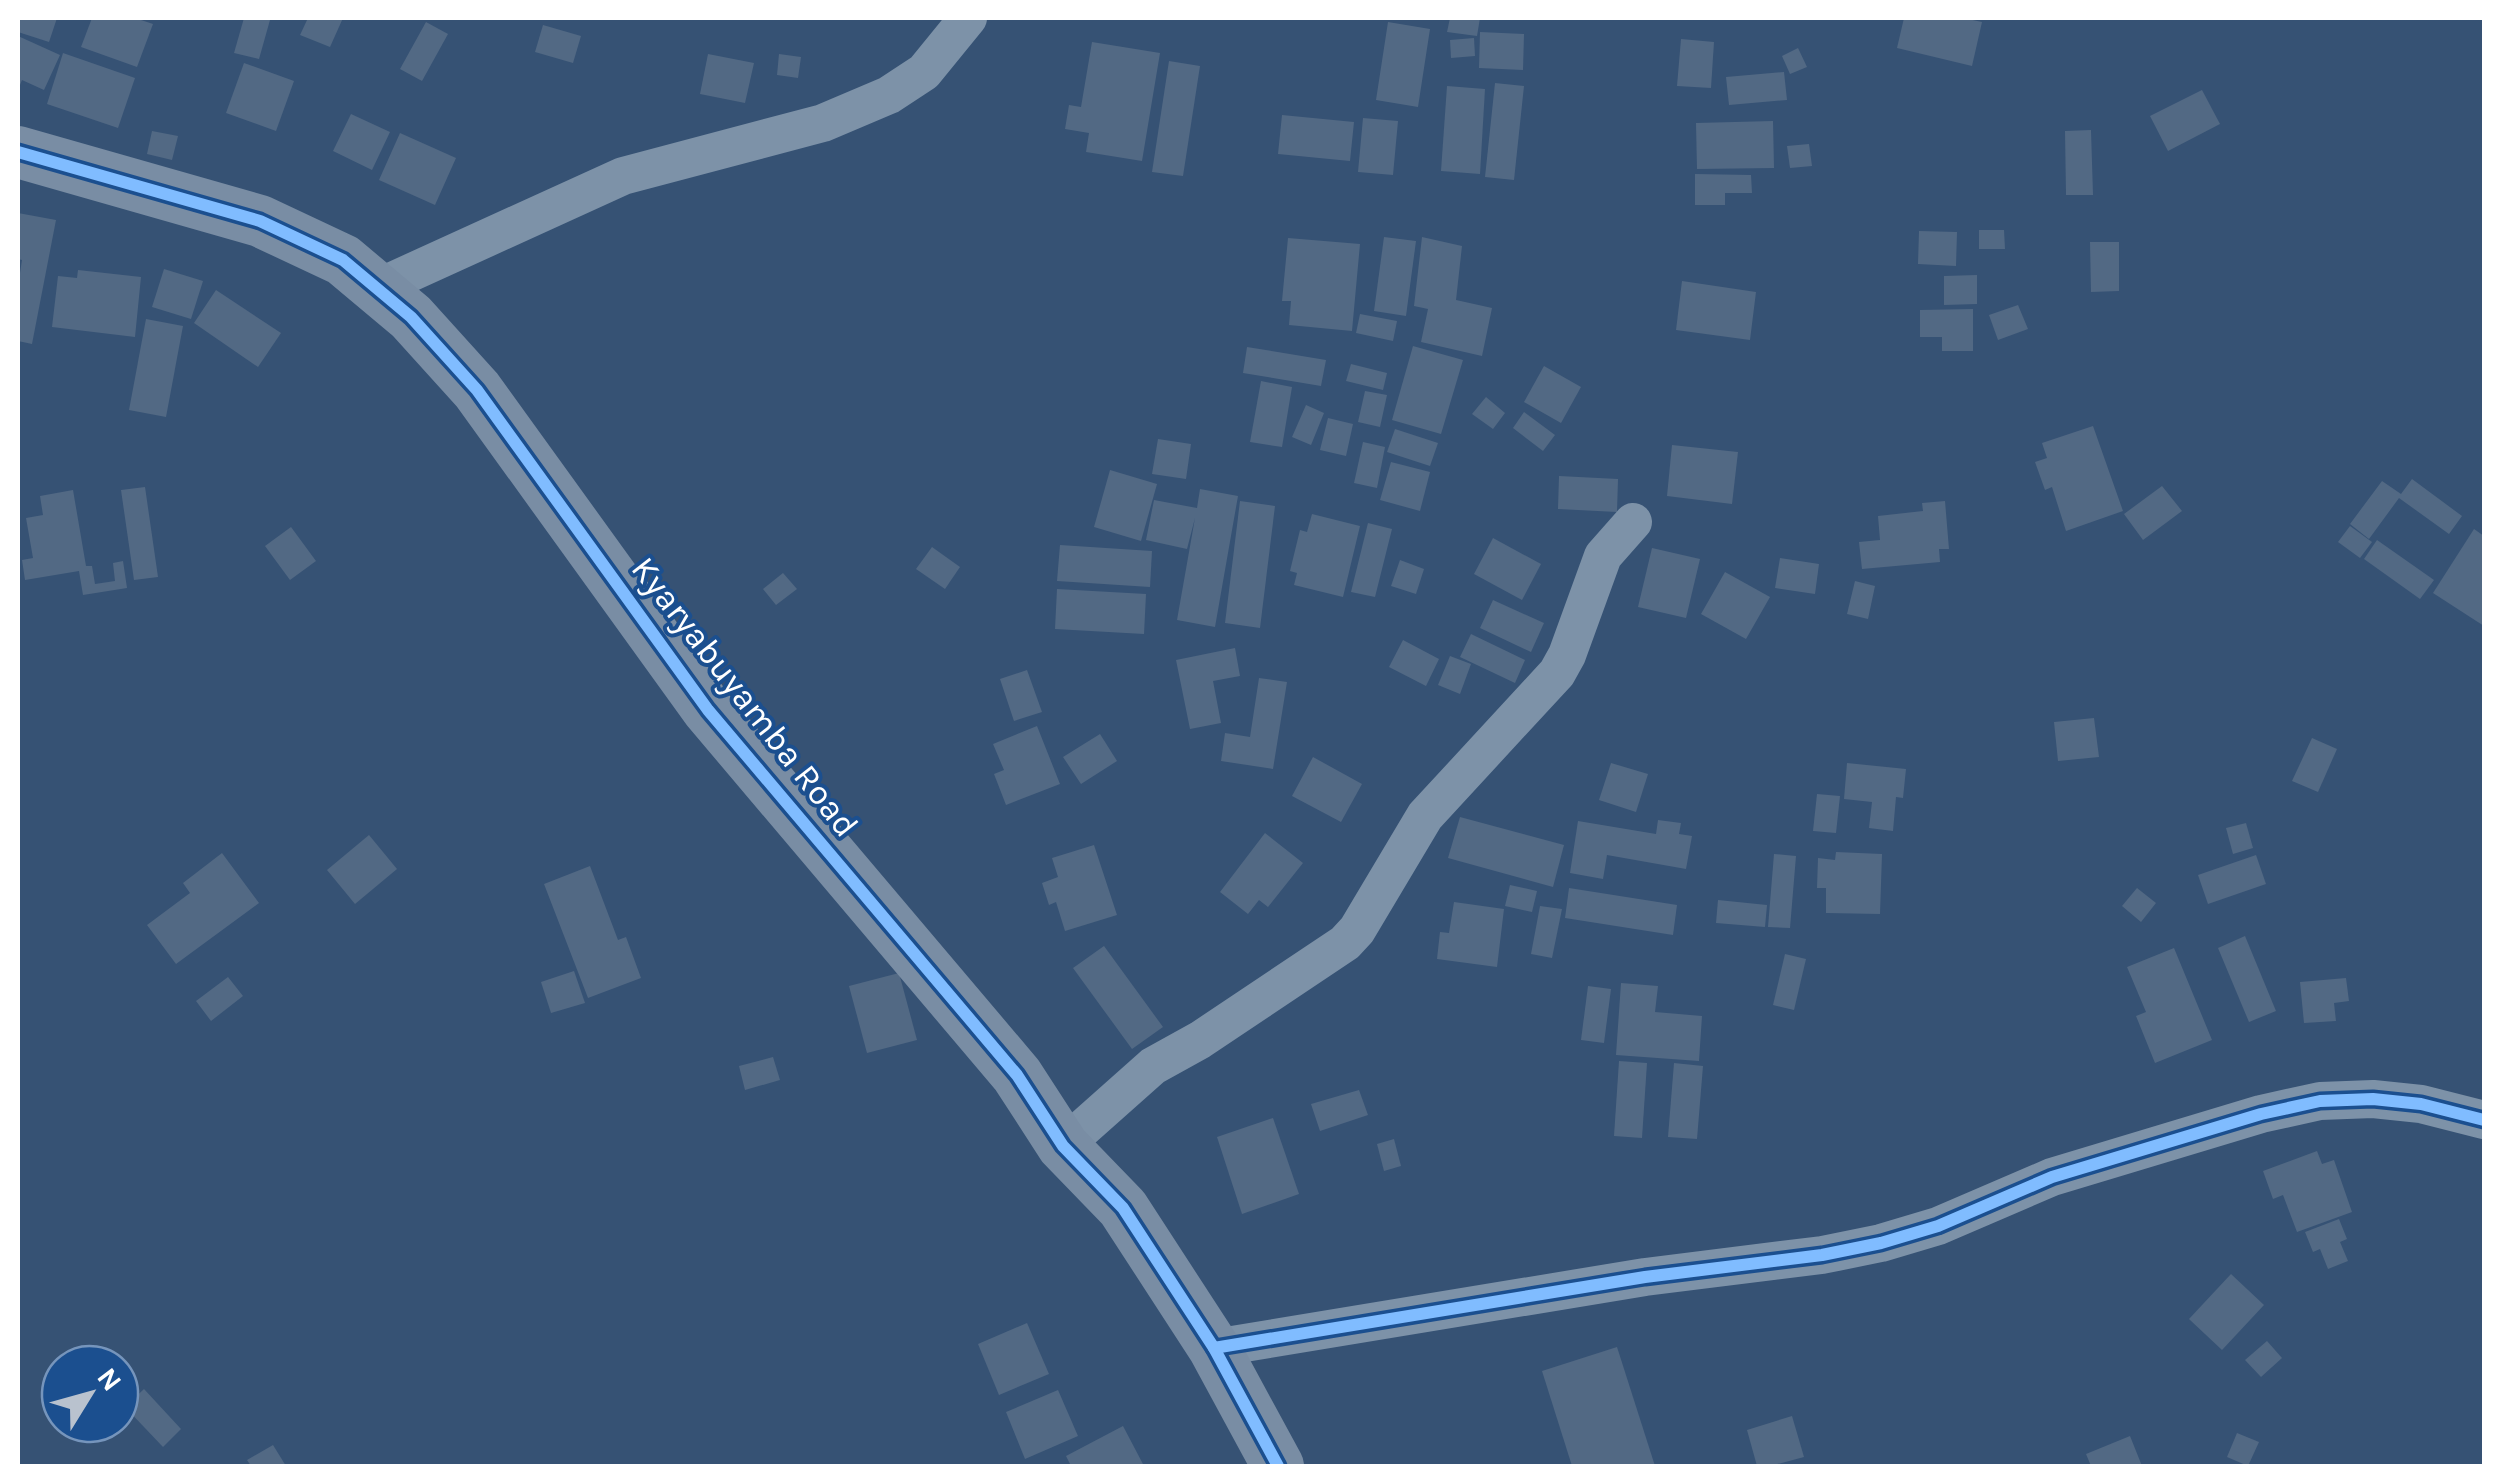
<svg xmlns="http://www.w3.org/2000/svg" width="2502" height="1484" viewBox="0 0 2502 1484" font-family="Karla,sans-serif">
<rect width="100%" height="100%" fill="#365274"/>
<g fill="#526984">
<polygon points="18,18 57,18 49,42 18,32"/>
<polygon points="92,18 135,18 153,24 137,67 81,47"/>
<polygon points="244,18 270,20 259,59 234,53"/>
<polygon points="308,18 343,18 330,47 300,35"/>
<polygon points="1450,18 1480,18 1477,36 1447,32"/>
<polygon points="1904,18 1963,18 1982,22 1972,66 1897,48"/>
<polygon points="426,22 448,34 422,81 400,69"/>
<polygon points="1388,22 1430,29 1418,107 1376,100"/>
<polygon points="543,25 581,36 573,63 535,52"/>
<polygon points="1480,32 1524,34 1523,70 1479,68"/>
<polygon points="18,36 60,55 44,90 22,80 18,90"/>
<polygon points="1474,38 1475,56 1451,58 1450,40"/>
<polygon points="1681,39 1714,42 1711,88 1677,86"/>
<polygon points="1092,42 1160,53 1142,161 1086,152 1089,133 1065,129 1069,105 1081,107"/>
<polygon points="1798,48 1807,67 1790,74 1782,56"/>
<polygon points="63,53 135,78 118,128 47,104"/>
<polygon points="708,54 754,63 745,103 700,94"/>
<polygon points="779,54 801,57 798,78 777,75"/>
<polygon points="1169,61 1200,66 1183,176 1152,172"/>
<polygon points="244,63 294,81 276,131 226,113"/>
<polygon points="1784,72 1787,100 1729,105 1726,77"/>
<polygon points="1495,83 1524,86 1514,180 1485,177"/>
<polygon points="1447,86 1485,89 1480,174 1441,171"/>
<polygon points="2202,90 2220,124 2168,151 2150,116"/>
<polygon points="351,114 390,132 372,170 333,151"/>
<polygon points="1282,115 1354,122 1350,161 1278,154"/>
<polygon points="1363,118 1398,121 1393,175 1358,172"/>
<polygon points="1773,121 1774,168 1697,169 1696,123"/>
<polygon points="2091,130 2093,195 2066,195 2065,131"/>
<polygon points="152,131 178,136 172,160 147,154"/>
<polygon points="400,133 456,158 435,205 379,180"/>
<polygon points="1809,144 1812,166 1790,168 1787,146"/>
<polygon points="1695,174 1751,175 1752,193 1725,193 1725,205 1695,205"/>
<polygon points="18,213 56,220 32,344 18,341 18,286 22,260 18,259"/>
<polygon points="1979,230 2004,230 2005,249 1979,249"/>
<polygon points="1919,231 1957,232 1956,266 1918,264"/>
<polygon points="1384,237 1416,241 1406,316 1374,311"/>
<polygon points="1422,237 1462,246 1456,300 1492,308 1482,356 1421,342 1428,309 1414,306"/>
<polygon points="1288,238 1360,244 1352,331 1289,325 1291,301 1282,301"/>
<polygon points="2090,242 2119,242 2119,291 2091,292"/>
<polygon points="164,269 203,281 191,319 152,307"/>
<polygon points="78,270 141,277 135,337 52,327 58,276 77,278"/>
<polygon points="1977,275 1977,304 1944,305 1944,276"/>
<polygon points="1682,281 1756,292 1750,340 1676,330"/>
<polygon points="216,290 281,333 258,367 194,323"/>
<polygon points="2018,305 2028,329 1998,340 1989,315"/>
<polygon points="1973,309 1973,351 1942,351 1942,337 1920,337 1920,310"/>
<polygon points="1360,314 1397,321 1393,341 1356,333"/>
<polygon points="146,319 183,326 166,417 129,410"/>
<polygon points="1413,346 1463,360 1441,434 1392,420"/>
<polygon points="1247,347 1326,360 1321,386 1243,373"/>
<polygon points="1351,364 1387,373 1383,390 1346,381"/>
<polygon points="1544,366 1581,387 1561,423 1524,402"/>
<polygon points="1261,381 1292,387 1282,447 1250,442"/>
<polygon points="1365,391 1387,395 1380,427 1358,422"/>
<polygon points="1486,397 1505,413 1493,429 1472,414"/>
<polygon points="1306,405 1324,413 1311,445 1292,437"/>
<polygon points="1524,412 1555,435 1543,451 1513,428"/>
<polygon points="1328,418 1353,424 1346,456 1320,450"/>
<polygon points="2093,426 2123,511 2066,531 2052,487 2045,490 2035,462 2047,458 2042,443"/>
<polygon points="1395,429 1438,443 1430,466 1387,452"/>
<polygon points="1158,439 1191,444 1186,479 1152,474"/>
<polygon points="1363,442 1385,447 1377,488 1354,483"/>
<polygon points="1672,445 1738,452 1732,504 1667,496"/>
<polygon points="1391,462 1430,472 1420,511 1380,500"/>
<polygon points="1110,470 1157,484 1141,541 1094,527"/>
<polygon points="1559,476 1618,479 1617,512 1558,509"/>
<polygon points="2412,479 2462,516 2449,534 2399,498 2369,539 2350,524 2382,481 2401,494"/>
<polygon points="2162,486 2182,511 2143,540 2124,514"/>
<polygon points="145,487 158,577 134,580 121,490"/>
<polygon points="1200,489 1238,496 1215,627 1177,620 1195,518 1187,549 1146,540 1154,500 1197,508"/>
<polygon points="73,490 86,566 92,566 95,584 115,581 113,563 123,561 127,588 83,595 79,571 25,580 22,560 33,558 26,518 43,515 40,496"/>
<polygon points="1240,501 1275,506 1260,628 1225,623"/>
<polygon points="1945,501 1949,549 1939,549 1940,562 1862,569 1859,542 1880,540 1878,516 1923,511 1922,503"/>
<polygon points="1312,514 1360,526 1343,597 1294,585 1297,573 1290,571 1300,530 1307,532"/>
<polygon points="1368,523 1392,529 1375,597 1351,592"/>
<polygon points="2350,526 2372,542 2360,558 2338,542"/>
<polygon points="291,527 316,561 290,580 265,546"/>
<polygon points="2474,529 2484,536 2484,626 2433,593"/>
<polygon points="1493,538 1541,564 1522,600 1474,574"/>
<polygon points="2377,540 2434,580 2420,599 2364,559"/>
<polygon points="1060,545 1152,551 1150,587 1057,581"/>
<polygon points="932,547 960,567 945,589 916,569"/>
<polygon points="1652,548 1700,559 1686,618 1638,607"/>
<polygon points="1780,558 1819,564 1815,594 1775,588"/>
<polygon points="1400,560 1424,569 1416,594 1391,586"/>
<polygon points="1725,572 1770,597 1746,639 1701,614"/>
<polygon points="783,573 797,589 776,605 763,589"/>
<polygon points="1855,581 1875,586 1868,619 1847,614"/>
<polygon points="1057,589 1146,594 1144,634 1055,629"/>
<polygon points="1493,600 1544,623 1531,652 1480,628"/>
<polygon points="1471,634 1525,660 1515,683 1460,657"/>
<polygon points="1403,640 1439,659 1426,686 1389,667"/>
<polygon points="1235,648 1240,676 1213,681 1221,723 1190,729 1176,660"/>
<polygon points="1450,656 1471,664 1460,694 1438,685"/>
<polygon points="1027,670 1042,712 1014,721 1000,679"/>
<polygon points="1259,678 1287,682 1273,769 1221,761 1225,733 1250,737"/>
<polygon points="2094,718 2099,757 2058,761 2054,722"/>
<polygon points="1037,726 1060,784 1006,805 994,774 1004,770 993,744"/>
<polygon points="1100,734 1117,761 1081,784 1063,757"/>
<polygon points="2312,738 2337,749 2318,792 2292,781"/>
<polygon points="1313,757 1362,784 1341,822 1292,796"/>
<polygon points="1611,763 1648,774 1636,812 1599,800"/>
<polygon points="1847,763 1906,769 1903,798 1896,797 1893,831 1869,828 1872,802 1844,799"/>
<polygon points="1817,794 1840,796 1836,833 1813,831"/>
<polygon points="1460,817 1564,845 1553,887 1448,858"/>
<polygon points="1658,820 1681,823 1679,834 1692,836 1686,869 1607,855 1603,879 1570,873 1578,821 1656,834"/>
<polygon points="2246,823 2253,848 2233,854 2226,828"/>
<polygon points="1265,833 1303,863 1268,907 1259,900 1248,914 1220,892"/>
<polygon points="369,835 397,869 355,904 327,870"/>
<polygon points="1094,845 1117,915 1065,931 1056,902 1049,905 1042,883 1058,877 1052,858"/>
<polygon points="1836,852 1882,854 1880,914 1826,913 1826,888 1817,888 1818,858 1835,860"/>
<polygon points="222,853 259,903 176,964 147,925 190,893 183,883"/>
<polygon points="1774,854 1796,856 1790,928 1768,927"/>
<polygon points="2256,855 2266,884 2208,904 2198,875"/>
<polygon points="590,866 618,940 626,937 641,978 588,998 544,884"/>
<polygon points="1510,885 1537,891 1532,912 1505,906"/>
<polygon points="1569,888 1677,905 1673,935 1565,918"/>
<polygon points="2137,888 2156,903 2141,922 2122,906"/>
<polygon points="1718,900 1767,905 1765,927 1716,923"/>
<polygon points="1454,902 1504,909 1497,967 1437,959 1440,932 1449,933"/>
<polygon points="1540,906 1562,909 1552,958 1531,954"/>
<polygon points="2245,936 2276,1011 2249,1022 2218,948"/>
<polygon points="1104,946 1163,1027 1132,1049 1073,968"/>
<polygon points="2174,948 2212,1040 2155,1063 2136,1016 2146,1012 2127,967"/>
<polygon points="1785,954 1806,959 1794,1010 1773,1005"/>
<polygon points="574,971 585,1003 551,1013 541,982"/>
<polygon points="899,973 917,1040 867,1053 849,986"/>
<polygon points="228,977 243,996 211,1021 196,1001"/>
<polygon points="2346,978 2349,1001 2334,1003 2336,1021 2304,1023 2300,982"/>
<polygon points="1621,983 1658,986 1655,1012 1702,1016 1699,1061 1616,1055"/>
<polygon points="1588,986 1611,989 1604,1043 1581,1040"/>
<polygon points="773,1057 780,1080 745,1090 739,1066"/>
<polygon points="1619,1061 1647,1063 1642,1138 1614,1136"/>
<polygon points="1674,1063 1703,1066 1697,1139 1668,1137"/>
<polygon points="1359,1090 1368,1115 1320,1131 1311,1104"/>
<polygon points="1273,1118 1299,1194 1242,1214 1217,1137"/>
<polygon points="1394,1139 1401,1166 1384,1171 1377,1144"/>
<polygon points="2317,1151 2322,1164 2334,1160 2352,1212 2297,1232 2283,1195 2273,1199 2263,1171"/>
<polygon points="2339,1219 2347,1239 2340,1242 2348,1261 2328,1269 2320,1249 2313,1252 2305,1232"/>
<polygon points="2231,1274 2264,1305 2222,1350 2189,1319"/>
<polygon points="1027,1323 1049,1374 999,1395 978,1344"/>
<polygon points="2267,1341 2282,1358 2261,1377 2245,1360"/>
<polygon points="1617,1347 1655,1466 1572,1466 1542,1371"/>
<polygon points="144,1389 181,1429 163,1447 125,1407"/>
<polygon points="1058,1390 1078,1436 1025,1459 1006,1412"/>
<polygon points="1792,1416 1804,1457 1770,1466 1757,1466 1747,1430"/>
<polygon points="1123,1426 1144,1466 1071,1466 1066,1456"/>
<polygon points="2237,1433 2259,1442 2248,1466 2227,1457"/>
<polygon points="2130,1436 2142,1466 2091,1466 2086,1454"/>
<polygon points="273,1445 286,1466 251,1466 247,1460"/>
</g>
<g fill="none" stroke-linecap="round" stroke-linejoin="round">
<g stroke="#7d92a8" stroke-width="38">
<polyline points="377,288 623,176 823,123 889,95 924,72 968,18"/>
<polyline points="1063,1146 1153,1066 1200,1040 1345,943 1357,930 1425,816 1557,673 1567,655 1603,556 1633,522"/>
<polyline points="1214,1348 1645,1277 1822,1255 1881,1243 1938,1226 2052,1177 2261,1114 2320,1101 2373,1099 2421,1104 2484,1120"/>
</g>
<polyline stroke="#798da4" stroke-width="52" points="18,152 260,221 343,260 411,317 477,390 708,710 1017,1075 1063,1146 1123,1208 1214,1348 1278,1466"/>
<g stroke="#1b4f8f" stroke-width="19">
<g id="cycleway">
<polyline points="18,152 260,221 343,260 411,317 477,390 708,710 1017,1075 1063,1146 1123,1208 1214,1348 1278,1466"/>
<polyline points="1214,1348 1645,1277 1822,1255 1881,1243 1938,1226 2052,1177 2261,1114 2320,1101 2373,1099 2421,1104 2484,1120"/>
</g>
</g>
<use href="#cycleway" stroke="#80bcff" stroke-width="12"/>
</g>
<g text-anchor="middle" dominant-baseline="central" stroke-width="8" stroke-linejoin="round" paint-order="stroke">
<g font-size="35" fill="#fff" stroke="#1b4f8f">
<text transform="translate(745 697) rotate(52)">Kyaryabuyamba Road</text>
</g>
</g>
<rect width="2502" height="1484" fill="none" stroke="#ffffff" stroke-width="40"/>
<g transform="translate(90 1394) rotate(53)"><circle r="48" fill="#1b4f8f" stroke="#7695bc" stroke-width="2.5"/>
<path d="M0-8L18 38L0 25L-18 38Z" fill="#b9c2ce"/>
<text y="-15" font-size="28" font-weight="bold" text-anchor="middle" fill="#ffffff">N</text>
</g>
</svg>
